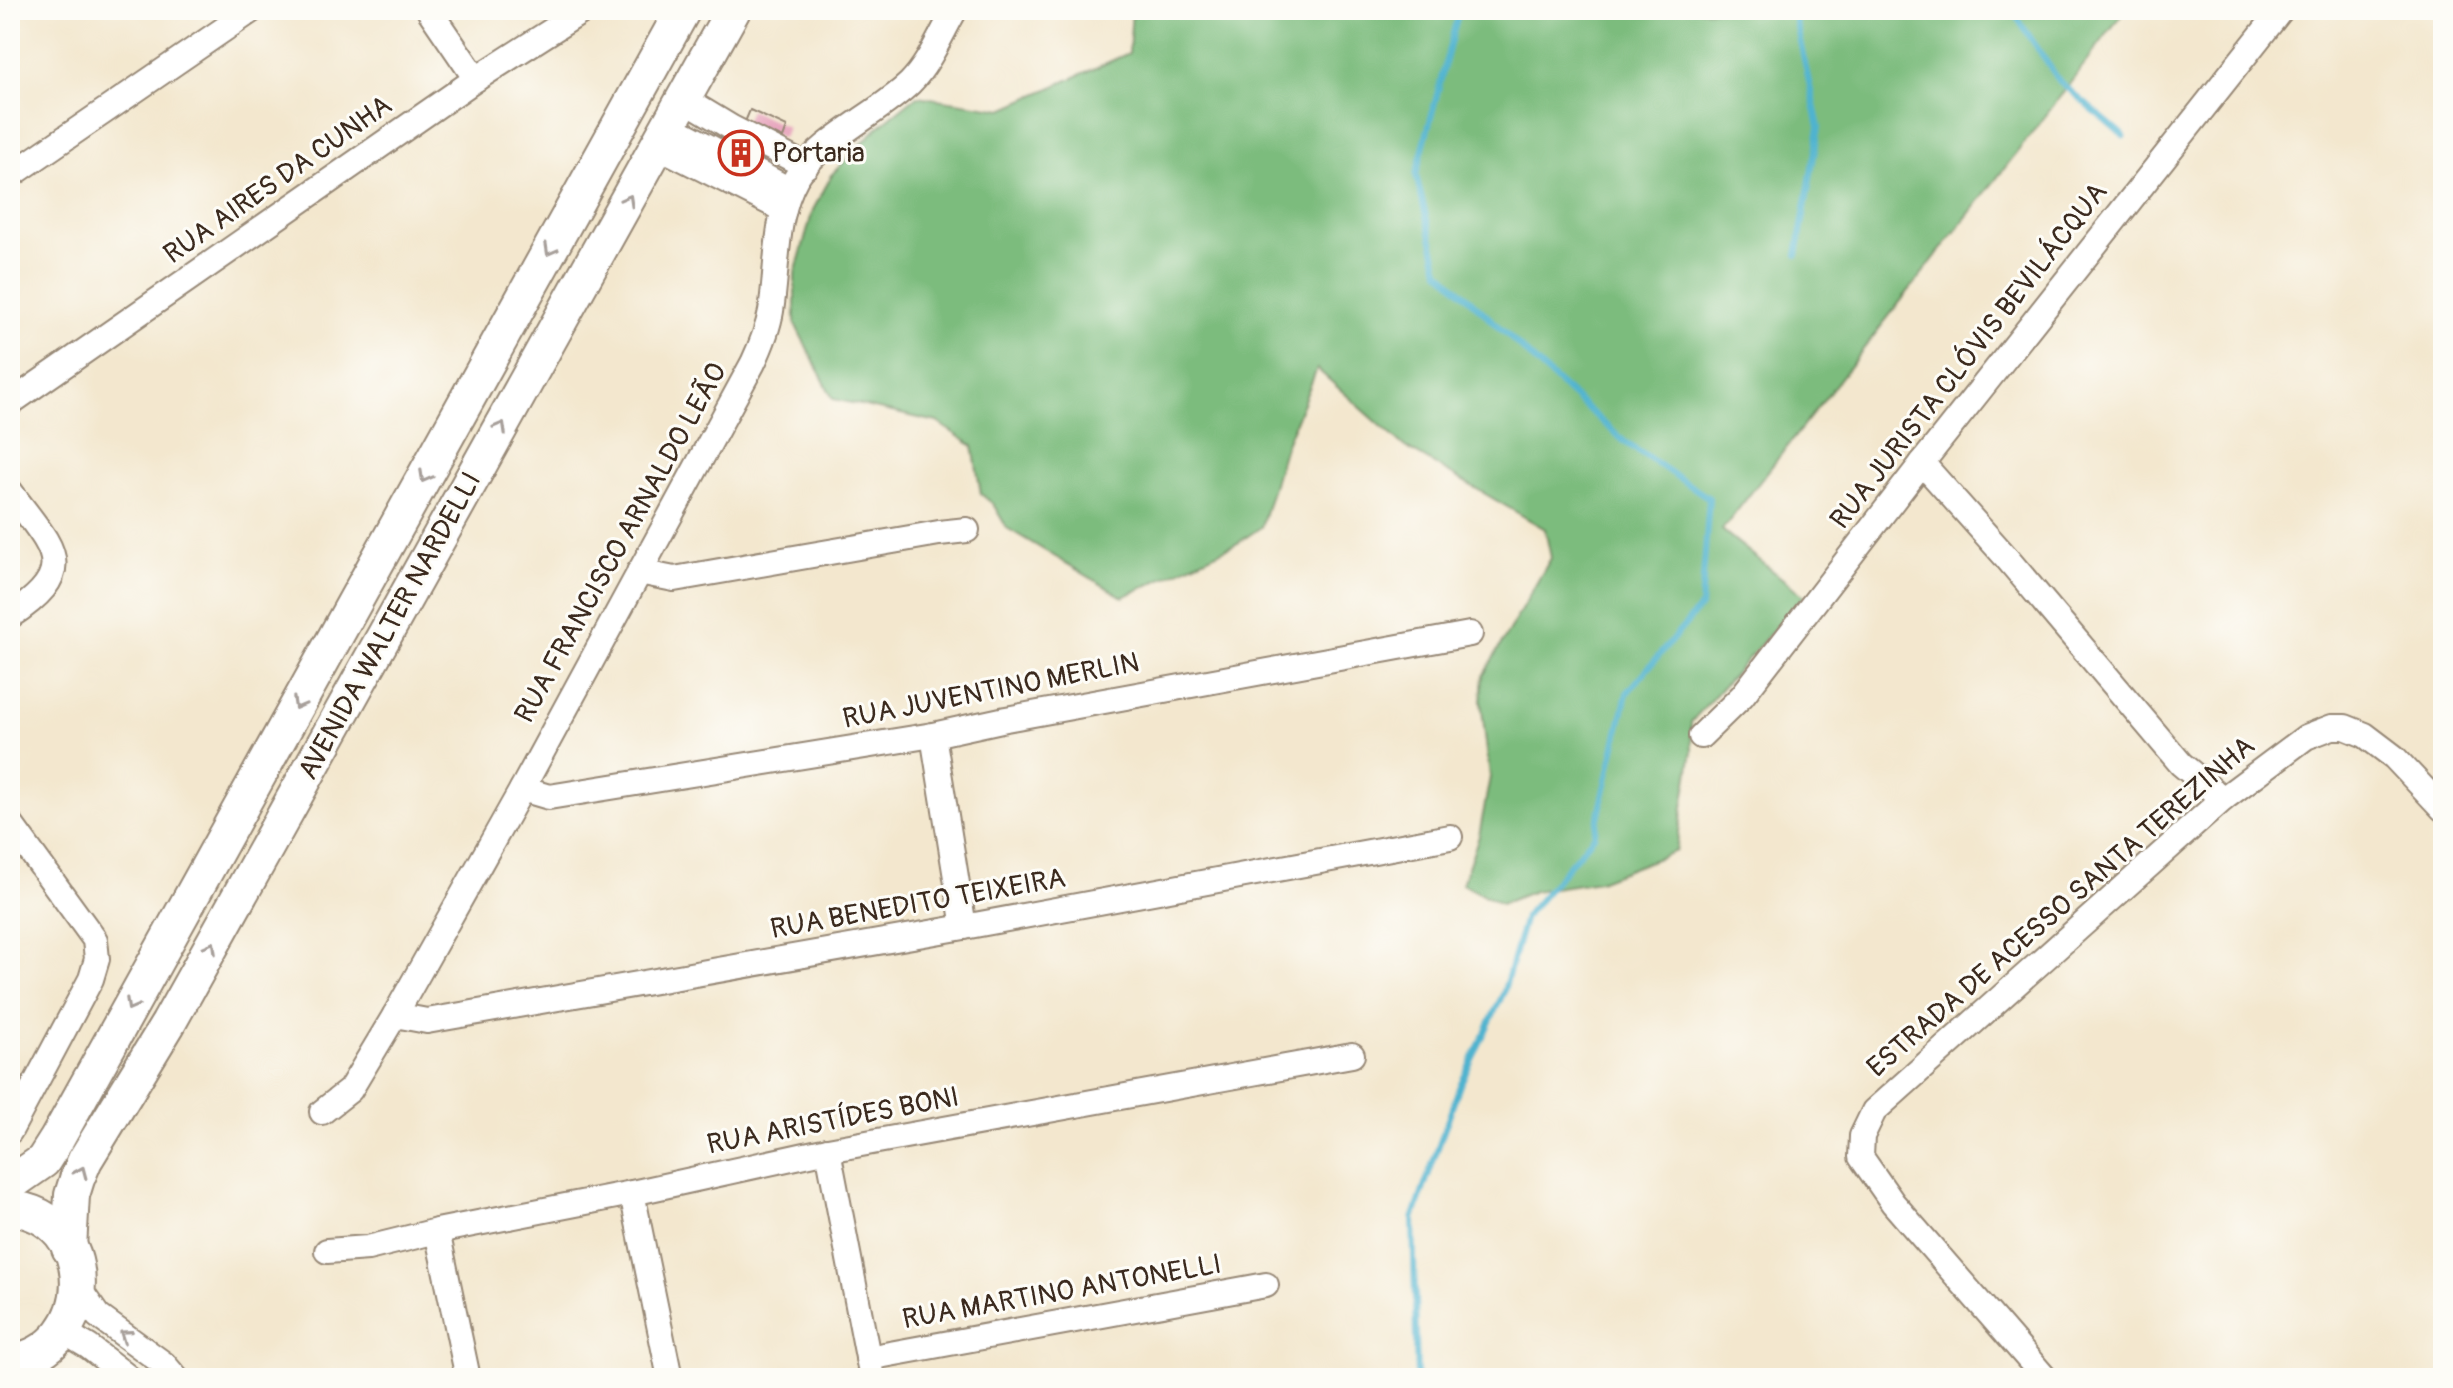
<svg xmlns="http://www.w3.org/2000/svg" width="2453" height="1388" viewBox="0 0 2453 1388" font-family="Pangolin,sans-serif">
<rect width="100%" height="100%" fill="#fdfcf7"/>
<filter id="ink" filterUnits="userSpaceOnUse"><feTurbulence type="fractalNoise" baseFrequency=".0125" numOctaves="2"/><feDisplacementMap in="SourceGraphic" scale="16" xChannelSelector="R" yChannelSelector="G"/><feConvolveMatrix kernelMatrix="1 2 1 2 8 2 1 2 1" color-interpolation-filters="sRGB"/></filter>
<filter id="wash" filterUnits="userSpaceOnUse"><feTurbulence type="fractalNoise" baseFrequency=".006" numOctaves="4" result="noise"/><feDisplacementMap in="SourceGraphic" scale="32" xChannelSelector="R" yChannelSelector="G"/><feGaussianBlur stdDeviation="1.8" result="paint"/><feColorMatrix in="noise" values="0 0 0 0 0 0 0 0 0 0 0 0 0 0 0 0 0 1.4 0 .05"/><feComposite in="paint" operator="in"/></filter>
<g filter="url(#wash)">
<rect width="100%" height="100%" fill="#f3e7ce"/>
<polygon fill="#7bbc7d" stroke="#5b734e" stroke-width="2" points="1132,10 2125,10 2050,110 1722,530 1804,596 1691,722 1692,751 1676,851 1599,881 1534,891 1501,904 1462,884 1479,836 1490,777 1481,701 1483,676 1551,558 1545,529 1405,447 1317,369 1285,446 1261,527 1238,543 1123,597 1007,528 993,504 981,494 973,446 937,422 833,399 795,324 795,274 813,210 833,173 877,128 917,96 1003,109 1129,53"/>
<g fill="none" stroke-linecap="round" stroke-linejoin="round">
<g stroke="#50b3cf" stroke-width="6">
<polyline points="1793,10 1819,127 1797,255"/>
<polyline points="2012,10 2060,82 2124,136"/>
<polyline points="1417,1378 1413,1219 1460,1085 1503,994 1525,917 1594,836 1627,693 1701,606 1709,498 1626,443 1543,369 1439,270 1416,175 1459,10"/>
</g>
</g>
<g id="blocks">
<polygon fill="#e6a0ba" points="750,110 787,127 783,138 775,134 756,176 714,153 725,139 745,122"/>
</g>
</g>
<g filter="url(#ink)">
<use href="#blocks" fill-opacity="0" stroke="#978876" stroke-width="2"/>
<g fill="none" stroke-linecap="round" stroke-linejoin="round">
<g stroke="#978876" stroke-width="28">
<g id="street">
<polyline points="429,10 476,79"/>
<polyline points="684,99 732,128 806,166"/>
<polyline points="670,126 790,190"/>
<polyline points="658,146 784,210"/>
<polyline points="10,176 252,10"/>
<polyline points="10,403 476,79 584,10"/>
<polyline points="1922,463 2005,556 2181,764 2223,799"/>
<path d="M 10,491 C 51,548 83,568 10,616"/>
<polyline points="639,572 674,579 939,533 967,530"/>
<polyline points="933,735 964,927"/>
<polyline points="1701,736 1742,696 1922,463 2281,10"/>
<polyline points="522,789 549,797 933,735 1006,719 1470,634"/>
<polyline points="10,823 95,940 97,959 91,979 10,1131"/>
<polyline points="395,1015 427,1021 964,927 1450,837"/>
<path d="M 322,1112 L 350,1090 L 395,1015 L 522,789 L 753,363 C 761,346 768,329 771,311 C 778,268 774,217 796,178 C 818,141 878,114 910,83 C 929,64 941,34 955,10"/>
<polyline points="828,1150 872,1378"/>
<polyline points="632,1193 670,1378"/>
<polyline points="437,1231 468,1378"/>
<polyline points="327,1251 368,1248 437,1231 632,1193 828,1150 1352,1055"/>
<polyline points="79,1289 98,1316 164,1364 176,1378"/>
<polyline points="64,1332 89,1347 129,1378"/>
<polyline points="868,1358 1266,1285"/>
<polyline points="2045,1378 1893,1203 1861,1157 1862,1136 1874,1111 2223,799 2306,737 2332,727 2345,727 2365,735 2394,757 2443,809"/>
</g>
</g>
<g stroke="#978876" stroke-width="38">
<g id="secondary">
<polyline points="10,1184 43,1161 57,1139 683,10"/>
<path d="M 10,1208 C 100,1216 101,1348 10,1362"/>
<polyline points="69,1248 72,1195 77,1179 85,1160 168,1024 733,10"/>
</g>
</g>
<use href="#street" stroke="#fff" stroke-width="24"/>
<use href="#secondary" stroke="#fff" stroke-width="34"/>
</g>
<defs><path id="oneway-chevron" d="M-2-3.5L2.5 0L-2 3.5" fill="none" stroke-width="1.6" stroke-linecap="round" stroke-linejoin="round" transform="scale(2)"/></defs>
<g stroke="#a79f9a">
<use href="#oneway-chevron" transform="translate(628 200) rotate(-61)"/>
<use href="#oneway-chevron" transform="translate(550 250) rotate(119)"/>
<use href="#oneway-chevron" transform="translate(501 427) rotate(-61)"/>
<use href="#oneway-chevron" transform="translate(425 477) rotate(119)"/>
<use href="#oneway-chevron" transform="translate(298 704) rotate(119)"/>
<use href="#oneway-chevron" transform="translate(211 947) rotate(-61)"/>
<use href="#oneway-chevron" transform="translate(131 1005) rotate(119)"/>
<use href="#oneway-chevron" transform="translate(81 1172) rotate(-67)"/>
<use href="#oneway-chevron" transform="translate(125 1335) rotate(-145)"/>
</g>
</g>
<defs>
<g id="building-ring" transform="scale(2.3)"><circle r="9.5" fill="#fdfcf7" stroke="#c8321e" stroke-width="1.5"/><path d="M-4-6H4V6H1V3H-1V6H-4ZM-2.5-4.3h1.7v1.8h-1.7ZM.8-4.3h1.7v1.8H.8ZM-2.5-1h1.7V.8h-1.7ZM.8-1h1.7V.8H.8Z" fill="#c8321e"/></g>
</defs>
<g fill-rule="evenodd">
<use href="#building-ring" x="741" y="153"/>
</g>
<g text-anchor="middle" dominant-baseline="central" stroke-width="6" stroke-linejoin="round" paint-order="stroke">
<g font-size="28" fill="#3b2a1e" stroke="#fdfcf7" text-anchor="start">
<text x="772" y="153">Portaria</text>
</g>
<g font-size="28" fill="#3b2a1e" stroke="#fdfcf7">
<text transform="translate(278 180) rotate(-35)">RUA AIRES DA CUNHA</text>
<text transform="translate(1969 356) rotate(-52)">RUA JURISTA CLÓVIS BEVILÁCQUA</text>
<text transform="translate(621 543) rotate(-61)">RUA FRANCISCO ARNALDO LEÃO</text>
<text transform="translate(390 626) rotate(-61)">AVENIDA WALTER NARDELLI</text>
<text transform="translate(991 691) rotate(-11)">RUA JUVENTINO MERLIN</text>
<text transform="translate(918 904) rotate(-10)">RUA BENEDITO TEIXEIRA</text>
<text transform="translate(2061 907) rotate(-41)">ESTRADA DE ACESSO SANTA TEREZINHA</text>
<text transform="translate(833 1121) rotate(-11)">RUA ARISTÍDES BONI</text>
<text transform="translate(1062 1292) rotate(-10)">RUA MARTINO ANTONELLI</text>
</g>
</g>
<rect width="2453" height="1388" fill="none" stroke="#fdfcf7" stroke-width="40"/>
</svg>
